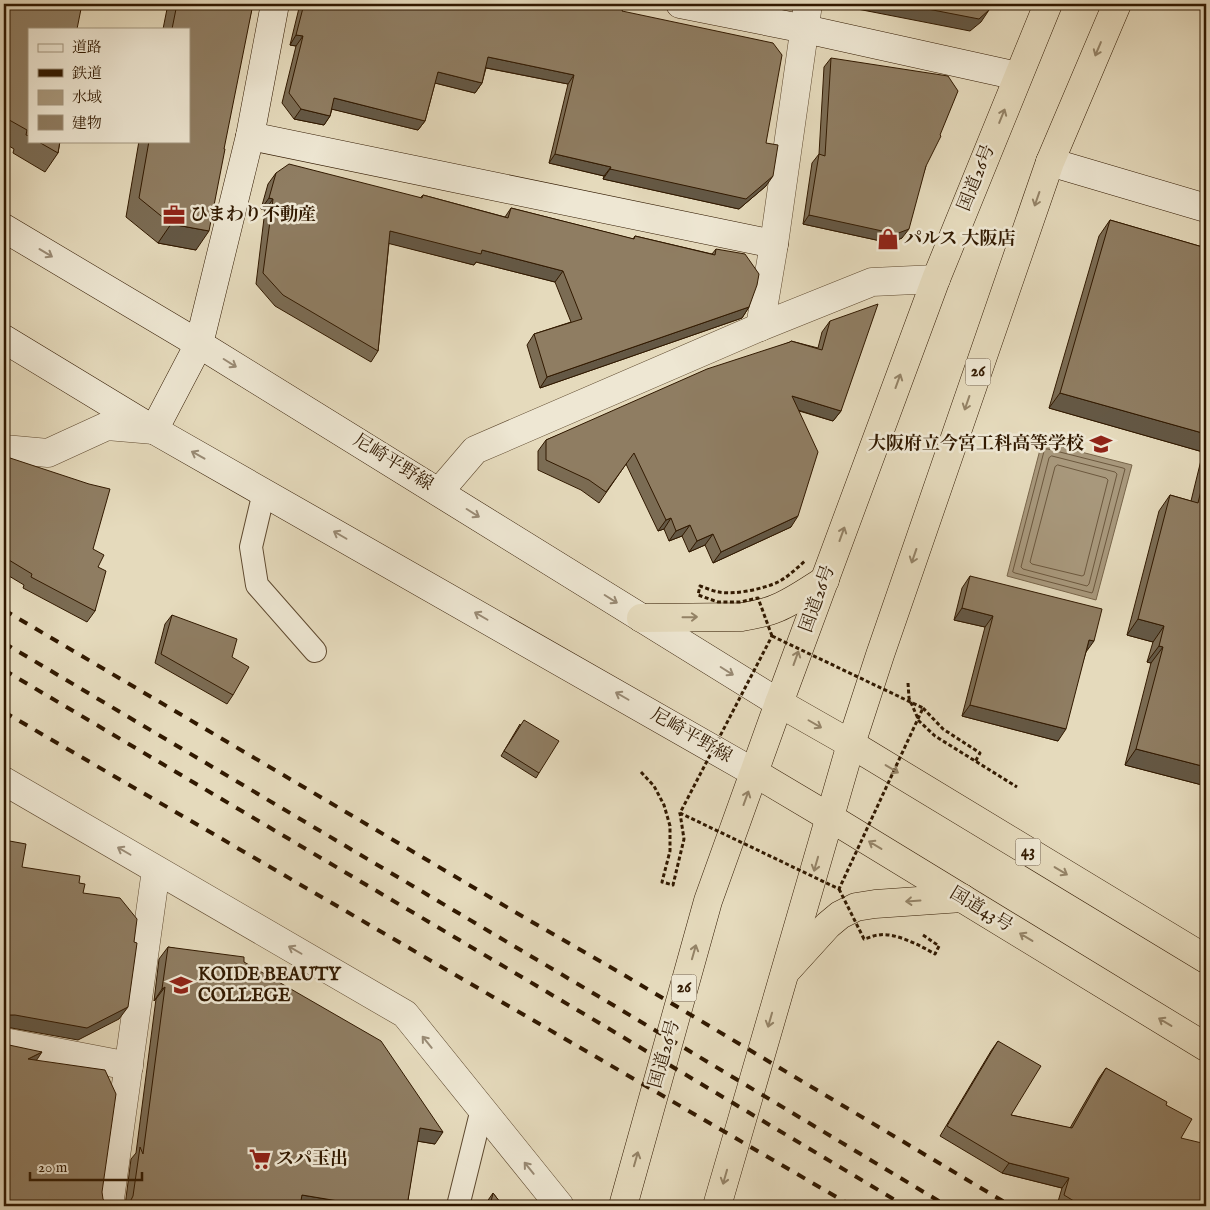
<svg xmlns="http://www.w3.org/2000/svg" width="1210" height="1210" viewBox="0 0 1210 1210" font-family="'IM FELL English','Noto Serif JP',serif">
<rect width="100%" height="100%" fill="#e5dabc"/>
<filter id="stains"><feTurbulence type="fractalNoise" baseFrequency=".004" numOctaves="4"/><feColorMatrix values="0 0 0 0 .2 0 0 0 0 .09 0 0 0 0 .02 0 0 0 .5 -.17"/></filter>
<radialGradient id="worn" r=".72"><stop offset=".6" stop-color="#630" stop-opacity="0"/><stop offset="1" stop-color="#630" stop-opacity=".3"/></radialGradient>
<polygon fill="#a8987c" stroke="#78654a" points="1042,442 1132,465 1096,600 1007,576"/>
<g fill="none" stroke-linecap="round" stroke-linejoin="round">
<g stroke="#6c583e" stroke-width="1">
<polygon points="1045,449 1048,449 1123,468 1125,469 1093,591 1092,593 1015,573 1013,572"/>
<polygon points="1052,456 1115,472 1117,474 1089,584 1087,586 1023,569 1021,567 1049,458"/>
<polygon points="1058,465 1106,478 1108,480 1084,575 1082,576 1032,564 1030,562 1055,467"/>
</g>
<g stroke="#5e492f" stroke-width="24">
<g id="lane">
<polyline points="264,492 251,547 257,585 315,651"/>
<polyline points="458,1206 482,1109"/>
</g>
</g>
<g stroke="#5e492f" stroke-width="29">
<g id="street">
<polyline points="760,327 774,244 808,4"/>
<polyline points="4,449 48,453 107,426 154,430"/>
<polyline points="439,492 475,450 760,327 872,282 936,279"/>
<polyline points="4,781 405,1014 560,1206"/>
<polyline points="4,1042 129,1066"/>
<polyline points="109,1206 156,870"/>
</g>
</g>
<g stroke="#311900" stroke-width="29">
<g id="secondary">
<polyline points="680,4 805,29 1018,76"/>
<polyline points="250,136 774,244"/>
<polyline points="1050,162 1206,208"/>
<polyline points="4,228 199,344 779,703"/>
<polyline points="4,339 154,430 755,773"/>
<polyline points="154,430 199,344 250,136 275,4"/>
</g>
</g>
<g stroke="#311900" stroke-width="29">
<g id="highway">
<path d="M 641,618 L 742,617 C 754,615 766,613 777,608 C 794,601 809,590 825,580"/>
<polyline points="779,703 851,744 1206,959"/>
<polyline points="755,773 829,817 1206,1047"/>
<polyline points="788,969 828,925 840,915 856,907 875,904 962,898"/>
<polyline points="623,1206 708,901 779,703 936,279 1048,4"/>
<polyline points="717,1206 851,744 880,655 1050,162 1117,4"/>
</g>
</g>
<g stroke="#311900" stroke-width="3" stroke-dasharray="4 2.5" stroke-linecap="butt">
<polyline points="908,683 909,698 919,721 935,736 1017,787"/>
<polyline points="923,708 943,729 980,753 975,762"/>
<polyline points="641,772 654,786 664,805 670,826 670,851 662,882 673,885 684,839 680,813"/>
<polyline points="923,935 939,946"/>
</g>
<use href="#lane" stroke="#eee7d3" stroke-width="22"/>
<use href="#street" stroke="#eee7d3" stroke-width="28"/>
<use href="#secondary" stroke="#eee7d3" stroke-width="28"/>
<use href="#highway" stroke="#e5dabc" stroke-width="28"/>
<g stroke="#311900" stroke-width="4" stroke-dasharray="9 9" stroke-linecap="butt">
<polyline points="4,610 532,922 619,972 1011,1206"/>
<polyline points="4,643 608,1002 947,1206"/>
<polyline points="4,670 601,1024 905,1206"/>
<polyline points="4,712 852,1206"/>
</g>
<g stroke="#311900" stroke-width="3" stroke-dasharray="4 2.5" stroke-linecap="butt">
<polygon points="772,636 923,708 839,889 680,813"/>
<path d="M 772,636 L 758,598 L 740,602 L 718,602 L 698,595 L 700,586 C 706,588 713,591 719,592 C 735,595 763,589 778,582 C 788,577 797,568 806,560"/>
<path d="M 839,889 L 864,939 C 869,938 874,935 879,935 C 895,932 921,946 935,954 L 939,946"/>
</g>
</g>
<g fill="#7b6c54" stroke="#311900">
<polygon points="4,4 29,29 29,141 60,141 58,153 45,172 13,153 14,149 4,143"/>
<polygon points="168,4 253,4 196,250 158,243 126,217 139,141 189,141 189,29 163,29"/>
<polygon points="300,4 620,4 622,11 766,143 766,186 739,209 603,179 604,176 549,163 568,84 486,68 482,83 475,93 435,83 425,121 418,130 332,109 330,116 324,125 294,119 282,103 296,46 290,45"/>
<polygon points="831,58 926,166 902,238 890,243 803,224 812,163 819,154 824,67"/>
<polygon points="276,173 420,198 423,195 505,217 511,208 633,239 635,236 712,254 716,249 749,307 742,318 540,388 527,345 534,334 571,322 555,282 476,262 474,265 389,243 378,351 371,362 275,306 256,284 265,210 261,209 268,184"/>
<polygon points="1110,220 1206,248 1206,786 1125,765 1151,663 1147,662 1153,642 1127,635 1159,511 1170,495 1191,501 1203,452 1049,408 1099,236"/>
<polygon points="830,321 841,411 833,421 799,411 791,527 713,563 705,545 689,552 682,536 669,541 664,529 658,531 626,464 599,503 581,490 538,470 538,451 546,440 790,342 791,341 818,348 822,332"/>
<polygon points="4,456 93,549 98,567 95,611 87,622 23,588 24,585 4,573"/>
<polygon points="970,576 1086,652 1058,741 962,716 985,627 954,620 962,588"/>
<polygon points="172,615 233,695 227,704 155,663 165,624"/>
<polygon points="520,724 539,773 536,778 501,756"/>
<polygon points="168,947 244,962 435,1144 417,1141 407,1206 125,1206 131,1159 136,1153 156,999 154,1001 159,959"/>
<polygon points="998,1041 1011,1115 1070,1128 1099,1078 1106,1068 1166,1105 1181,1138 1206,1206 1059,1206 1057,1205 1062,1188 1002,1173 940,1136 991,1051"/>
<polygon points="493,1193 503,1206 484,1206"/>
</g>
<g fill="#645845" stroke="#311900">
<polygon points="843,4 902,4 989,10 981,22 970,31 842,6"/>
<polygon points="296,35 303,36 296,46 290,45"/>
<polygon points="488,57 574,75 568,84 482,67"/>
<polygon points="438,72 482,83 475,93 431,82"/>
<polygon points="334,98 425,121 418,130 327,108"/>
<polygon points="301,109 330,116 324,125 294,119"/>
<polygon points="555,154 611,167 604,176 549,163"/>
<polygon points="610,169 773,176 766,186 739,209 603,179"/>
<polygon points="269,198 273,199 265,210 261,209"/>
<polygon points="809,215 909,229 902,238 890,243 803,224"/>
<polygon points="171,224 209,231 196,250 158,243"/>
<polygon points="390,231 482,250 563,271 555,282 476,262 474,265 383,242"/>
<polygon points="749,307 742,318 540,388 547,377"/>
<polygon points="1060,393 1206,434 1206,448 1203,452 1049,408"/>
<polygon points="792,396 841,411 833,421 785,406"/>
<polygon points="798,516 791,527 713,563 721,552"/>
<polygon points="671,518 664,529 658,531 666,520"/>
<polygon points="690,525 682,536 669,541 676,531"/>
<polygon points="713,534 705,545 689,552 697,541"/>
<polygon points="962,608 993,616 985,627 954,620"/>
<polygon points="1138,619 1164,626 1153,642 1127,635"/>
<polygon points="1089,640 1094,641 1086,652"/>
<polygon points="1159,646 1163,647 1151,663 1147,662"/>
<polygon points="970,705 1066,729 1058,741 962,716"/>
<polygon points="1136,749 1206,767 1206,786 1125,765"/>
<polygon points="165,987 156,999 154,1001 162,989"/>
<polygon points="128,1007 119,1019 78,1040 6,1027 4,1027 4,1018 8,1015"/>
<polygon points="42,1052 34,1064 28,1059"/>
<polygon points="420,1128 443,1132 435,1144 411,1140"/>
<polygon points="1009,1163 1069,1178 1062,1188 1002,1173"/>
<polygon points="302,1195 368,1206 295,1206"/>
</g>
<g fill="#8f7d62" stroke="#311900">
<polygon points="4,4 82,4 77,29 29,29 29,136 26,135 27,130 4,117"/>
<polygon points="177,4 253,4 224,149 225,149 209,231 171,224 139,198 149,141 189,141 189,29 172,29"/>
<polygon points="304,4 571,4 578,5 579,4 620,4 624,5 622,11 773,43 782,55 766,143 778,145 773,176 746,199 610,169 611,167 555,154 574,75 488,57 482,83 438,72 425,121 334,98 330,116 301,109 289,93 303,36 296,35"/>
<polygon points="902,4 991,4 989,10 979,19"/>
<polygon points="831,58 948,76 958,91 940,135 941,136 926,166 909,229 896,234 809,215 819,154 825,156"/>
<polygon points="37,141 60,141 58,153"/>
<polygon points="289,164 422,198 423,195 508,218 511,208 634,239 635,236 715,255 716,249 745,254 759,274 757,285 749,307 547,377 534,334 582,319 563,271 482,250 481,254 390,231 378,351 283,295 263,273 273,199 269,198 276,173"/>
<polygon points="1110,220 1206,248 1206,434 1060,393"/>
<polygon points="878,304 841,411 792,396 818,452 798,516 721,552 713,534 697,541 690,525 676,531 671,518 666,520 634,453 606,492 589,480 546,460 546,440 707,369 790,342 791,341 822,350 830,321"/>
<polygon points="4,456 89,484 110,489 93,549 104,555 98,567 106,571 95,611 31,577 32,574 4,557"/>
<polygon points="1206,470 1206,767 1136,749 1163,647 1159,646 1164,626 1138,619 1170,495 1198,503"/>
<polygon points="970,576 1102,609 1094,641 1089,640 1066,729 970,705 993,616 962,608"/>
<polygon points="172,615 237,639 232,657 249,667 233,695 161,654"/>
<polygon points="524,720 559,741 539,773 504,751"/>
<polygon points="4,840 26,844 22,867 80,876 79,883 85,884 83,893 120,898 137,919 134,942 137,943 128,1007 87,1028 15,1015 8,1015 4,1018"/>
<polygon points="168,947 244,957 244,962 381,1041 443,1132 420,1128 407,1206 368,1206 302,1195 300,1206 126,1206 129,1204 133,1196 140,1147 143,1154 165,987 162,989"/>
<polygon points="998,1041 1041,1066 1011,1115 1072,1128 1106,1068 1167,1102 1166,1105 1192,1119 1181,1138 1206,1144 1206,1206 1082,1206 1064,1195 1069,1178 1009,1163 947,1126"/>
<polygon points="4,1043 9,1045 42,1052 28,1059 105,1070 116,1094 102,1192 103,1199 108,1206 4,1206"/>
<polygon points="493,1193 503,1206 490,1206"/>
</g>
<defs><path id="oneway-shaft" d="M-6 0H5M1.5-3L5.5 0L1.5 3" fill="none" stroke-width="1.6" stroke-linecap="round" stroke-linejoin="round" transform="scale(1.25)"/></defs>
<g stroke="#948367">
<use href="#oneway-shaft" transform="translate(1098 49) rotate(113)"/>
<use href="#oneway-shaft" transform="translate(1002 116) rotate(-68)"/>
<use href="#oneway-shaft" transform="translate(1037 199) rotate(109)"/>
<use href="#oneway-shaft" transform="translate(898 381) rotate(-70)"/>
<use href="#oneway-shaft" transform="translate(967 403) rotate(109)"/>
<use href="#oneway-shaft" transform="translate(842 534) rotate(-70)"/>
<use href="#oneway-shaft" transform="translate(914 556) rotate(109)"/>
<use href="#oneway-shaft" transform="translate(690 617) rotate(-1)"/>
<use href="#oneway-shaft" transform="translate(796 658) rotate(-70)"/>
<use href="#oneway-shaft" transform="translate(815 724) rotate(30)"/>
<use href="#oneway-shaft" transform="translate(892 769) rotate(31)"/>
<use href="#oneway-shaft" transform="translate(746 798) rotate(-70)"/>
<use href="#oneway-shaft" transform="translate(875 845) rotate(-149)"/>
<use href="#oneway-shaft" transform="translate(816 864) rotate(106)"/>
<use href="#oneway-shaft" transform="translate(1061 871) rotate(31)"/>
<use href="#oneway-shaft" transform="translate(913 901) rotate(176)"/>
<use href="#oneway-shaft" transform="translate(1026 937) rotate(-149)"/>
<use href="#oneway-shaft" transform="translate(694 952) rotate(-74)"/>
<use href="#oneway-shaft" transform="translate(770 1020) rotate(106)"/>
<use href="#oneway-shaft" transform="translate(1165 1022) rotate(-149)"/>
<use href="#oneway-shaft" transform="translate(636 1159) rotate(-74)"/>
<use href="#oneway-shaft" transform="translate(725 1177) rotate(106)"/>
</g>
<g stroke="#998a74">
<use href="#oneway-shaft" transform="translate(46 253) rotate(31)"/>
<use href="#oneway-shaft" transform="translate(230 363) rotate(32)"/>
<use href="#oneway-shaft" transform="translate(198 455) rotate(-151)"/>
<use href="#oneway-shaft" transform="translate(473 513) rotate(32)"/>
<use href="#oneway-shaft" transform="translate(340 535) rotate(-150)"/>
<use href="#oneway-shaft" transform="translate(611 599) rotate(32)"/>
<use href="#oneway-shaft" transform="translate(481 616) rotate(-150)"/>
<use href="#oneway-shaft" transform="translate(727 671) rotate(32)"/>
<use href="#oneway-shaft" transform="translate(622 696) rotate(-150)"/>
<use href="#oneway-shaft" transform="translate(124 851) rotate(-150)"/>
<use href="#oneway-shaft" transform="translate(295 950) rotate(-150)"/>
<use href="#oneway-shaft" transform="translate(427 1042) rotate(-129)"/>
<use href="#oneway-shaft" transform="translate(529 1168) rotate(-129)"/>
</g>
<defs>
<g id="office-bare" transform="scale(1.725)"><path d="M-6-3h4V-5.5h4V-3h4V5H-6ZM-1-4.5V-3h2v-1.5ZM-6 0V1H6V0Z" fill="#8f2418" stroke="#eee7d3" stroke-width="2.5" paint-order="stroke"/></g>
<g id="shop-bare" transform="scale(1.725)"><path d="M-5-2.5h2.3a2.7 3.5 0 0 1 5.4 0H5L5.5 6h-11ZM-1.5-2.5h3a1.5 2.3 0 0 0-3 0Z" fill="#8f2418" stroke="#eee7d3" stroke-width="2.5" paint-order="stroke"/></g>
<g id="school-bare" transform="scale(1.725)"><path d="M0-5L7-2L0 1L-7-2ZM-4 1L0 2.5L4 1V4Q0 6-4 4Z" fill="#8f2418" stroke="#eee7d3" stroke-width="2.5" paint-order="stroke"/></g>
<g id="university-bare" transform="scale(1.725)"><path d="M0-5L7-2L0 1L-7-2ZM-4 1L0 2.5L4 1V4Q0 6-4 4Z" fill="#8f2418" stroke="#eee7d3" stroke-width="2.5" paint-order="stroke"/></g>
<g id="supermarket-bare" transform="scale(1.725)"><path d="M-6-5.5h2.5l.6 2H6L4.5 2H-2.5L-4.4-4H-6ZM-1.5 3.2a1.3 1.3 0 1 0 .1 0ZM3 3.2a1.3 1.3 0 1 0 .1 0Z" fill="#8f2418" stroke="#eee7d3" stroke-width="2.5" paint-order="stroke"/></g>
</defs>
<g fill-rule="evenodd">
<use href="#office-bare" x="174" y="215"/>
<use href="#shop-bare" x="888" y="239"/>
<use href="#school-bare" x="1101" y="444"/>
<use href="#university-bare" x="181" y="985"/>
<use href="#supermarket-bare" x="260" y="1159"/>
</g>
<g text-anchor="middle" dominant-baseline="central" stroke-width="5" stroke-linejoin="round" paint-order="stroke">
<g fill="#eee7d3" stroke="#6a573f" stroke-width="1">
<rect x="965.5" y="358.5" width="25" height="27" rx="4"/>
<rect x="1015.5" y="838.5" width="25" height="27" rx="4"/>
<rect x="671.5" y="974.5" width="25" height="27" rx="4"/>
</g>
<g font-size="16" font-weight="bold" fill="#311900">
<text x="978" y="372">26</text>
<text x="1028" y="852">43</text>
<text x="684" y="988">26</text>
</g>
<g font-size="18" fill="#311900" stroke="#eee7d3">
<text transform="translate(977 178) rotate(-68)">国道26号</text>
<text transform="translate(393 463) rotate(32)">尼崎平野線</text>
<text transform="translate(818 599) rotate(-70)">国道26号</text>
<text transform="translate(691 736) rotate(30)">尼崎平野線</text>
<text transform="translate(981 910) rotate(31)">国道43号</text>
<text transform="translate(665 1054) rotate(-74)">国道26号</text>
</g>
<g font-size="18" font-weight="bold" fill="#311900" stroke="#eee7d3" text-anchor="start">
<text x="190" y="215">ひまわり不動産</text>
<text x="904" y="239">パルス 大阪店</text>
<text x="1084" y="444" text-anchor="end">大阪府立今宮工科高等学校</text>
<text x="198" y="975">KOIDE BEAUTY<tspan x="198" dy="21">COLLEGE</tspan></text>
<text x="276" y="1159">スパ玉出</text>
</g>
</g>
<rect width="1210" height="1210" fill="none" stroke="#e5dabc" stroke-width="20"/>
<rect x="5" y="5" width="1200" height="1200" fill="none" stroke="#311900" stroke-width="2.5"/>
<rect x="10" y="10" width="1190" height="1190" fill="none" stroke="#311900"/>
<rect x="28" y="28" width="162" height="115" fill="#eee7d3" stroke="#a2957f"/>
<rect x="38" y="44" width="25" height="8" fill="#eee7d3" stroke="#a2957f"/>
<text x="72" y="52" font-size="15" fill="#311900">道路</text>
<rect x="38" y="69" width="25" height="8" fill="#311900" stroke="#a2957f"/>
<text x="72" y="78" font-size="15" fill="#311900">鉄道</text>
<rect x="38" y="90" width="25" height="15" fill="#a8987c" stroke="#a2957f"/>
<text x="72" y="102" font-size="15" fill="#311900">水域</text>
<rect x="38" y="115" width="25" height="15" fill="#8f7d62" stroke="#a2957f"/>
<text x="72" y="128" font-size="15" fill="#311900">建物</text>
<path d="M30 1172v8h112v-8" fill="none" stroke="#311900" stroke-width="2.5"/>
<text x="38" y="1172" font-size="15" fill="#311900" stroke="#eee7d3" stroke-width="4" paint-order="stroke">20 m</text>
<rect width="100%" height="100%" filter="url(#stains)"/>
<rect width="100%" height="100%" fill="url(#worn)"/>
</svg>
